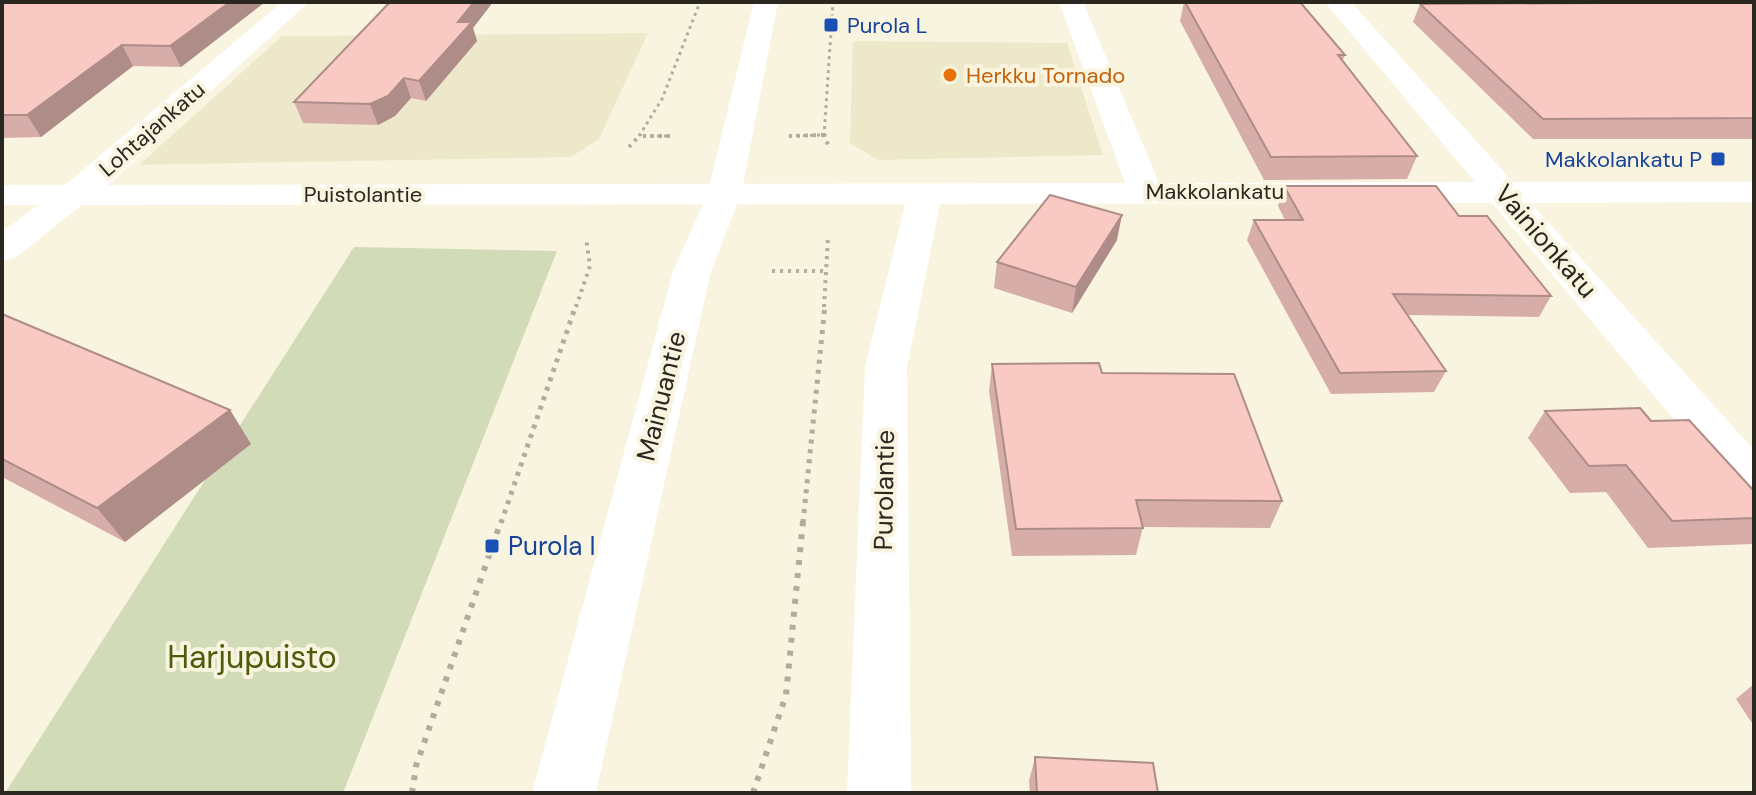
<svg xmlns="http://www.w3.org/2000/svg" width="1756" height="795" viewBox="0 0 1756 795" font-family="'DM Sans',sans-serif">
<rect width="100%" height="100%" fill="#f9f4df"/>
<g fill="#eee8cb">
<polygon points="648,33 599,139 571,157 139,165 282,36"/>
<polygon points="853,41 1067,43 1103,155 878,160 850,143"/>
</g>
<polygon fill="#d2dbb7" points="354,247 557,251 343,793 5,793"/>
<g fill="none" stroke-linecap="round" stroke-linejoin="round">
<g stroke="#b1ad9c" stroke-width="3" stroke-dasharray="3 4" stroke-linecap="butt">
<polyline points="639,136 662,99 700,2"/>
<polyline points="643,136 671,136"/>
<polyline points="789,136 824,135"/>
<polyline points="824,136 833,2"/>
</g>
<g stroke="#b1ad9c" stroke-width="4" stroke-dasharray="3 5" stroke-linecap="butt">
<polyline points="824,134 829,148"/>
<polyline points="643,136 671,136"/>
<polyline points="789,136 824,135"/>
<polyline points="629,147 641,134"/>
<polyline points="772,271 828,271"/>
<polyline points="576,307 590,266 586,238"/>
<polyline points="824,307 828,237"/>
</g>
<g stroke="#b1ad9c" stroke-width="5" stroke-dasharray="4 6" stroke-linecap="butt">
<polyline points="501,523 576,305"/>
<polyline points="803,523 825,305"/>
</g>
<g stroke="#b1ad9c" stroke-width="6" stroke-dasharray="5 8" stroke-linecap="butt">
<polyline points="412,793 416,766 501,521"/>
<polyline points="753,793 786,695 803,521"/>
</g>
<polygon fill="#fff" fill-rule="evenodd" points="282,2 309,2 108,185 1125,183 1059,2 1083,2 1159,183 1475,182 1325,2 1351,2 1513,182 1754,182 1754,202 1531,203 1754,450 1754,499 1737,494 1492,203 940,204 907,367 911,793 847,793 865,367 905,204 82,205 15,258 2,261 2,232 38,205 2,205 2,185 65,185"/>
<polygon fill="#fff" fill-rule="evenodd" points="754,2 778,2 741,195 711,271 596,793 532,793 673,271 707,195"/>
</g>
<g fill="#d6ada9">
<polygon points="2,2 265,2 181,67 133,66 41,137 2,138"/>
<polygon points="390,2 493,2 473,28 477,41 426,101 411,98 395,116 378,125 303,123 294,102"/>
<polygon points="1184,2 1345,55 1343,60 1417,156 1407,179 1264,180 1180,21"/>
<polygon points="1754,2 1754,139 1533,139 1413,22 1420,4"/>
<polygon points="1284,186 1459,216 1551,296 1539,317 1408,315 1446,371 1434,392 1331,394 1247,240 1254,220 1285,220 1278,206"/>
<polygon points="1117,240 1072,313 994,288 997,262"/>
<polygon points="2,314 230,410 251,444 125,542 2,477"/>
<polygon points="992,364 1102,373 1282,501 1270,528 1143,527 1136,555 1012,556 989,391"/>
<polygon points="1545,411 1651,421 1754,491 1754,543 1752,544 1648,548 1606,492 1570,493 1528,438"/>
<polygon points="1754,684 1754,726 1736,699"/>
<polygon points="1035,757 1158,793 1030,793 1029,781"/>
</g>
<g fill="#ae8d89">
<polygon points="230,2 265,2 181,67 170,46"/>
<polygon points="474,2 493,2 473,28 477,41 426,101 419,81 458,22"/>
<polygon points="122,45 133,66 41,137 27,115"/>
<polygon points="404,78 411,98 395,116 378,125 370,104"/>
<polygon points="1122,215 1117,240 1072,313 1076,287"/>
<polygon points="230,410 251,444 125,542 97,508"/>
</g>
<g fill="#f9c9c4" stroke="#ae8d89" stroke-width="2">
<polygon points="2,2 230,2 170,46 122,45 27,115 2,115"/>
<polygon points="390,2 474,2 458,22 472,22 419,81 404,78 388,96 370,104 294,102"/>
<polygon points="1185,2 1300,2 1345,55 1338,55 1417,156 1271,157"/>
<polygon points="1754,2 1754,118 1543,119 1420,4"/>
<polygon points="1284,186 1436,186 1459,216 1487,216 1551,296 1393,294 1446,371 1340,373 1254,220 1303,220"/>
<polygon points="1050,195 1122,215 1076,287 997,262"/>
<polygon points="2,314 230,410 97,508 2,459"/>
<polygon points="1099,363 1102,373 1234,374 1282,501 1136,500 1143,528 1016,529 992,364"/>
<polygon points="1640,408 1651,421 1689,420 1754,491 1754,518 1672,521 1626,465 1589,466 1545,411"/>
<polygon points="1035,757 1153,763 1158,793 1037,793"/>
</g>
<g fill="#1a4fb4" stroke="#f9f4df" stroke-width="3">
<rect x="823" y="17" width="16" height="16" rx="4"/>
<rect x="1710" y="151" width="16" height="16" rx="4"/>
<rect x="484" y="538" width="16" height="16" rx="4"/>
</g>
<circle fill="#e8710a" stroke="#f9f4df" stroke-width="3" cx="950" cy="75" r="8"/>
<g text-anchor="middle" dominant-baseline="central" stroke-width="8" stroke-linejoin="round" paint-order="stroke">
<g font-size="22" fill="#164399" stroke="#f9f4df" text-anchor="start">
<text x="847" y="25">Purola L</text>
<text x="1702" y="159" text-anchor="end">Makkolankatu P</text>
</g>
<g font-size="22" fill="#c56008" stroke="#f9f4df" text-anchor="start">
<text x="966" y="75">Herkku Tornado</text>
</g>
<g font-size="22" fill="#29271f" stroke="#f9f4df">
<text transform="translate(152 129) rotate(-41)">Lohtajankatu</text>
<text x="1215" y="191">Makkolankatu</text>
<text x="363" y="194">Puistolantie</text>
</g>
<g font-size="26" fill="#29271f" stroke="#f9f4df">
<text transform="translate(1546 241) rotate(49)">Vainionkatu</text>
<text transform="translate(661 396) rotate(-76)">Mainuantie</text>
<text transform="translate(884 490) rotate(-89)">Purolantie</text>
</g>
<g font-size="26" fill="#164399" stroke="#f9f4df" text-anchor="start">
<text x="508" y="546">Purola I</text>
</g>
<g font-size="32" fill="#4d5b0b" stroke="#f9f4df">
<text x="252" y="657">Harjupuisto</text>
</g>
</g>
<rect width="1756" height="795" fill="none" stroke="#29271f" stroke-width="8"/>
</svg>
